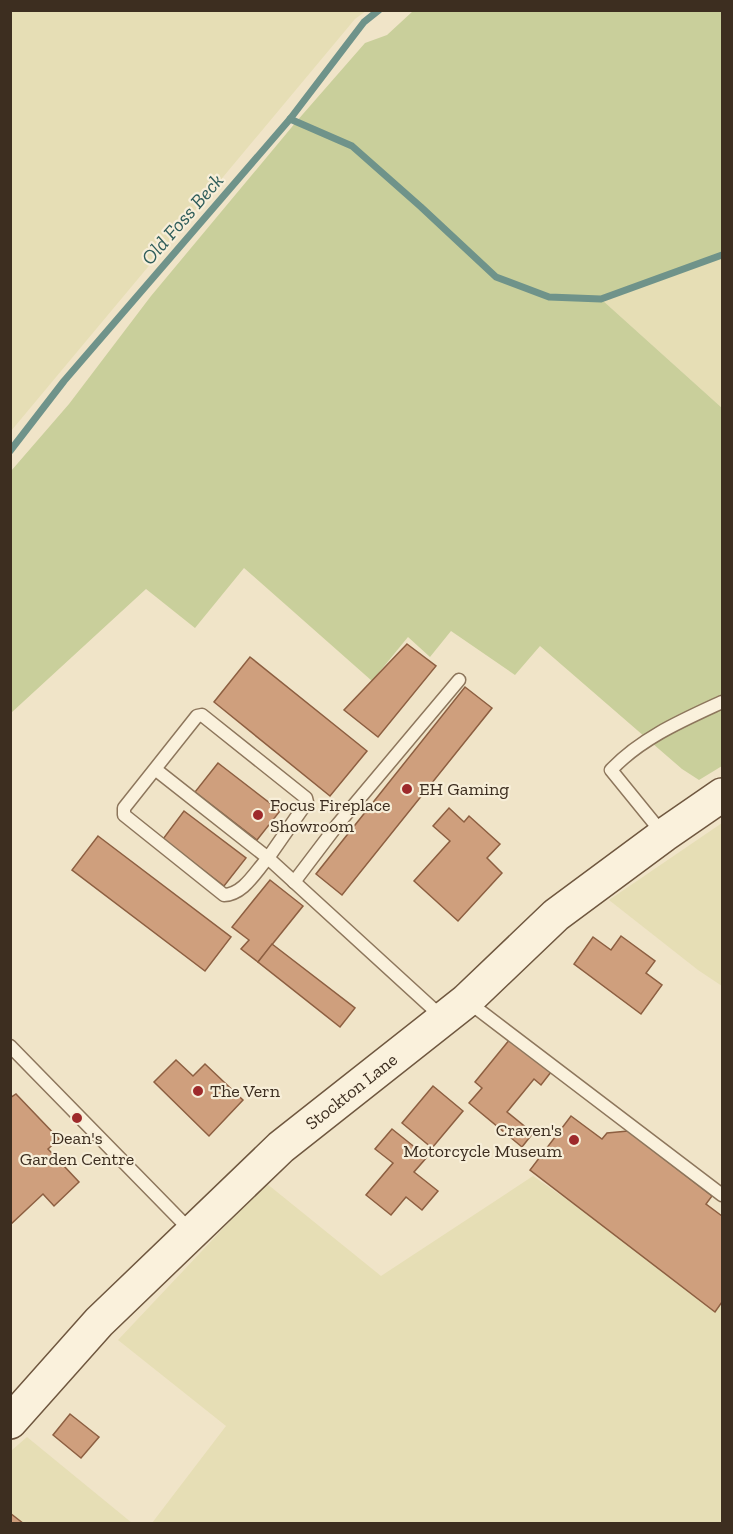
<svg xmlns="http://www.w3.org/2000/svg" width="733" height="1534" viewBox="0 0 733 1534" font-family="'Zilla Slab',serif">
<rect width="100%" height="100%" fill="#f0e4c8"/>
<g fill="#e6deb5">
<polygon points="11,10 366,11 355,19 11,431"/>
<polygon points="722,255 722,408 601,299"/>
<polygon points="722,823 722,986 698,970 609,900"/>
<polygon points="533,1176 722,1307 722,1523 152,1523 226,1426 118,1340 266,1183 381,1276"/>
<polygon points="27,1437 132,1523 11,1524 11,1451"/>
</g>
<polygon fill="#c9cf9b" points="413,11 722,11 722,255 601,299 722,408 722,766 699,780 682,769 540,646 515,675 451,631 430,657 408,637 372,681 244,568 195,628 146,589 11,713 11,471 69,404 151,296 296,122 365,43 387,35"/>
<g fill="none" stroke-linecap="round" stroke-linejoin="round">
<g stroke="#6f938a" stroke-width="7">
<polyline points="290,119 352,146 421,207 496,277 549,297 601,299 722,255"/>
<polyline points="10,451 64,381 290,119 364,22 379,10"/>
</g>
</g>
<g fill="#cf9f7d" stroke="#8d5f41" stroke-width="1.5">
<polygon points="407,644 436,666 378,737 344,710"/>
<polygon points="250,657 367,751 330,796 214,702"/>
<polygon points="465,687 492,708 342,895 316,874"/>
<polygon points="218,763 280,811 257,840 195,792"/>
<polygon points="449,808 464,822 469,816 500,844 487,858 502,873 458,921 414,881 450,841 433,826"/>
<polygon points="184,811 246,858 224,886 163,839"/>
<polygon points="98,836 231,937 205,971 72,870"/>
<polygon points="270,880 303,906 258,962 241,949 249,940 232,927"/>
<polygon points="621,936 655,961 646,973 662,985 641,1014 574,964 593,937 611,950"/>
<polygon points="272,944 355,1008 340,1027 258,962"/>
<polygon points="510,1039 551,1072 541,1085 534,1079 507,1112 533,1133 522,1147 469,1103 482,1088 475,1082"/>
<polygon points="176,1060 193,1076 205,1064 243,1100 209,1136 154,1082"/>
<polygon points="433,1086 463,1111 432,1148 402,1123"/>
<polygon points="16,1094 59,1139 48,1149 79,1182 54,1206 43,1194 10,1225 10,1098"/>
<polygon points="571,1116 602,1139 607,1133 628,1131 712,1196 706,1204 722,1216 722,1302 715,1312 530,1170"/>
<polygon points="392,1129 427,1157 414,1172 438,1191 422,1210 406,1197 391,1215 366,1195 393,1163 375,1149"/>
<polygon points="70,1414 99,1437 81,1458 53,1435"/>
<polygon points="10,1513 24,1524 10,1524"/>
</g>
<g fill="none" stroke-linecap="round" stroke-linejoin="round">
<g stroke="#8d765c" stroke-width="15">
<g id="lane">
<path d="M 155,769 L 268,858 L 307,802 L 306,798 L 202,715 L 197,716 L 124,808 L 124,815 L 224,895 C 244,894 255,872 268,858 L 443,1018"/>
<path d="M 663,834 L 611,770 C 641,738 683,720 722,702"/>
<polyline points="294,882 338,824 459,680"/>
<polyline points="467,1001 722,1195"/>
<polyline points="10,1046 191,1231"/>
</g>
</g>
<g stroke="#6f573f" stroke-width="36">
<g id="secondary">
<path id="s1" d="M 10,1422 L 99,1322 L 281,1147 L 466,1001 L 556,915 L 664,835 L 722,795"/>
</g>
</g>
<use href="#lane" stroke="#faf1dc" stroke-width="12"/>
<use href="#secondary" stroke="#faf1dc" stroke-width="33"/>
</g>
<g fill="#9e2a2b" stroke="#f7eed8" stroke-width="2">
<circle cx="407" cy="789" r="6"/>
<circle cx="258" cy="815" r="6"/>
<circle cx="198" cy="1091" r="6"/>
<circle cx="77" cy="1118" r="6"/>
<circle cx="574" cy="1140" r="6"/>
</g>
<g text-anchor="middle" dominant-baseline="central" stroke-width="4.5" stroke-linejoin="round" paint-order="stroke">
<g font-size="18" fill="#3d2e20" stroke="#f7eed8" text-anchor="start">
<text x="419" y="789">EH Gaming</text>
<text x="270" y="805">Focus Fireplace<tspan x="270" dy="21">Showroom</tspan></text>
<text x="210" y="1091">The Vern</text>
<text x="562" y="1130" text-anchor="end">Craven's<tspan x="562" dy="21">Motorcycle Museum</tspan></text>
<text x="77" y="1138" text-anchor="middle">Dean's<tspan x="77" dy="21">Garden Centre</tspan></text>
</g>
<g font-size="18" fill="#3d2e20" stroke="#f7eed8">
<text stroke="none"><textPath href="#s1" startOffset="476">Stockton Lane</textPath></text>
</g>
<g font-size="20" font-style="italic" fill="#2f5d5a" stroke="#f7eed8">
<text transform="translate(182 219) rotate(-49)">Old Foss Beck</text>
</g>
</g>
<rect width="733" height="1534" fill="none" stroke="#3d2e20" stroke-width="24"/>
</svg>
